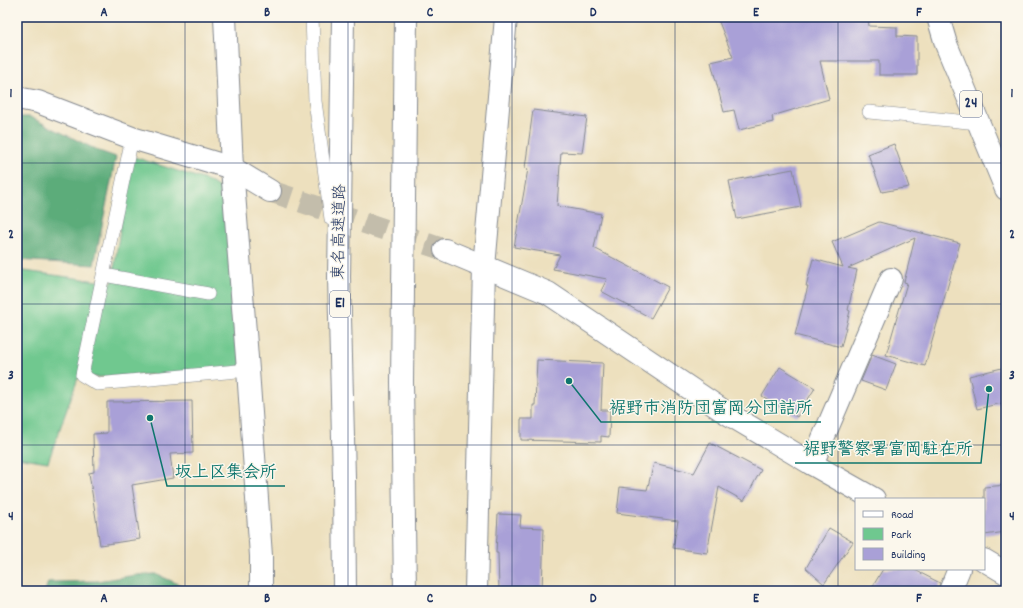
<svg xmlns="http://www.w3.org/2000/svg" width="1023" height="608" viewBox="0 0 1023 608" font-family="Dekko,'Klee One',sans-serif">
<rect width="100%" height="100%" fill="#fbf7ec"/>
<filter id="ink" filterUnits="userSpaceOnUse"><feTurbulence type="fractalNoise" baseFrequency=".025" numOctaves="2"/><feDisplacementMap in="SourceGraphic" scale="8" xChannelSelector="R" yChannelSelector="G"/><feConvolveMatrix kernelMatrix="1 2 1 2 8 2 1 2 1" color-interpolation-filters="sRGB"/></filter>
<filter id="wash" filterUnits="userSpaceOnUse"><feTurbulence type="fractalNoise" baseFrequency=".012" numOctaves="4" result="noise"/><feDisplacementMap in="SourceGraphic" scale="16" xChannelSelector="R" yChannelSelector="G"/><feGaussianBlur stdDeviation="0.9" result="paint"/><feColorMatrix in="noise" values="0 0 0 0 0 0 0 0 0 0 0 0 0 0 0 0 0 1.4 0 .05"/><feComposite in="paint" operator="in"/></filter>
<g filter="url(#wash)">
<rect width="100%" height="100%" fill="#ede0be"/>
<polygon fill="#6fc88f" stroke="#457c76" points="131,156 209,181 221,189 227,207 248,370 78,378 48,462 17,457 17,270 112,283"/>
<g fill="#5bac7a" stroke="#3b6e6c">
<polygon points="17,117 30,117 99,151 116,157 94,265 17,260"/>
<polygon points="156,574 185,587 187,591 45,591 48,582 97,581 136,575"/>
</g>
<g id="blocks">
<g fill="#a9a0d7">
<polygon points="717,17 868,17 869,26 897,27 897,36 917,37 917,75 879,75 879,61 820,61 829,99 772,116 773,122 739,130 734,110 724,112 711,62 733,57"/>
<polygon points="533,110 587,117 582,153 561,152 557,206 601,214 594,248 668,287 651,318 601,291 607,279 553,269 560,255 514,247 528,169 525,168"/>
<polygon points="894,144 909,187 882,192 868,154"/>
<polygon points="793,169 801,207 737,219 729,181"/>
<polygon points="879,222 960,243 925,366 886,355 907,283 904,282 915,238 848,268 857,270 848,310 850,311 841,347 795,335 808,286 806,286 813,259 843,267 832,242"/>
<polygon points="872,355 896,364 886,390 861,381"/>
<polygon points="537,360 603,363 601,410 610,410 609,437 601,436 601,442 521,440 521,419 533,419 533,405 535,405"/>
<polygon points="780,367 815,388 797,417 762,396"/>
<polygon points="1006,367 1006,402 977,409 969,376"/>
<polygon points="192,401 193,453 170,454 173,478 132,485 140,539 100,545 89,473 94,472 93,434 107,433 107,402"/>
<polygon points="710,443 761,470 744,501 719,487 707,553 673,548 678,521 617,513 620,487 647,490 654,463 694,473"/>
<polygon points="1006,485 1006,532 984,535 984,487"/>
<polygon points="498,514 521,515 520,527 544,528 542,591 499,591 498,553 496,553"/>
<polygon points="829,528 853,542 824,584 806,568"/>
<polygon points="883,569 913,569 940,583 938,591 870,591"/>
</g>
</g>
</g>
<g filter="url(#ink)">
<use href="#blocks" fill-opacity="0" stroke="#84888e" stroke-width="1"/>
<g fill="none" stroke-linecap="round" stroke-linejoin="round">
<polyline stroke="#c3bdab" stroke-width="22" stroke-dasharray="22 11" stroke-linecap="butt" points="270,191 445,250"/>
<g stroke="#84888e" stroke-width="14">
<g id="service">
<polyline points="312,17 315,101 331,219"/>
<polyline points="869,112 978,123"/>
<polyline points="132,138 82,375 97,384 248,370"/>
<polyline points="104,275 208,294"/>
</g>
</g>
<g stroke="#84888e" stroke-width="24">
<g id="minor">
<polyline points="225,17 232,168 248,370 261,556 261,591"/>
<polyline points="17,98 38,102 132,138 232,168 270,191"/>
<polyline points="445,250 548,293 725,412 812,464 874,499"/>
<polyline points="812,464 891,279"/>
<polyline points="984,560 1006,573"/>
<polyline points="476,591 484,267 506,17"/>
<polyline points="950,591 959,569"/>
</g>
</g>
<g stroke="#84888e" stroke-width="24">
<polyline id="primary" points="938,17 946,44 1006,189"/>
</g>
<g stroke="#84888e" stroke-width="24">
<g id="motorway">
<polyline points="343,17 339,277 344,478 345,591"/>
<polyline points="405,591 402,382 406,17"/>
</g>
</g>
<use href="#service" stroke="#fff" stroke-width="13"/>
<use href="#minor" stroke="#fff" stroke-width="22"/>
<use href="#primary" stroke="#fff" stroke-width="22"/>
<use href="#motorway" stroke="#fff" stroke-width="22"/>
</g>
</g>
<path fill="none" stroke="#1b2f5e" stroke-width="1" stroke-opacity="0.55" d="M 185,17 L 185,591M 348,17 L 348,591M 512,17 L 512,591M 675,17 L 675,591M 838,17 L 838,591M 17,163 L 1006,163M 17,304 L 1006,304M 17,445 L 1006,445"/>
<g text-anchor="middle" dominant-baseline="central" stroke-width="3" stroke-linejoin="round" paint-order="stroke">
<g fill="#fbf7ec" stroke="#5e6b89" stroke-width="1">
<rect x="960" y="91" width="22" height="26" rx="3"/>
<rect x="330" y="291" width="20" height="26" rx="3"/>
</g>
<g font-size="15" font-weight="bold" fill="#1b2f5e">
<text x="971" y="104">24</text>
<text x="340" y="304">E1</text>
</g>
<g font-size="16" fill="#1b2f5e" stroke="#fbf7ec">
<text transform="translate(340 232) rotate(-89)">東名高速道路</text>
</g>
</g>
<path fill="none" stroke="#0f766e" stroke-width="1.5" d="M569 381L601 422H821M989 389L981 463H795M150 418L167 486H285"/>
<g fill="#0f766e" stroke="#fbf7ec" stroke-width="1.5">
<circle cx="569" cy="381" r="4"/>
<circle cx="989" cy="389" r="4"/>
<circle cx="150" cy="418" r="4"/>
</g>
<g font-size="17" text-anchor="middle" font-weight="bold" fill="#0f766e" stroke="#fbf7ec" stroke-width="3" stroke-linejoin="round" paint-order="stroke">
<text x="711" y="413">裾野市消防団富岡分団詰所</text>
<text x="888" y="454">裾野警察署富岡駐在所</text>
<text x="226" y="477">坂上区集会所</text>
</g>
<rect width="1023" height="608" fill="none" stroke="#fbf7ec" stroke-width="44"/>
<rect x="855" y="498" width="130" height="72" fill="#fbf7ec" stroke="#a1a7b3"/>
<rect x="863" y="511" width="20" height="6" fill="#ffffff" stroke="#a1a7b3"/>
<text x="891" y="518" font-size="12" fill="#1b2f5e">Road</text>
<rect x="863" y="528" width="20" height="12" fill="#6fc88f" stroke="#a1a7b3"/>
<text x="891" y="538" font-size="12" fill="#1b2f5e">Park</text>
<rect x="863" y="548" width="20" height="12" fill="#a9a0d7" stroke="#a1a7b3"/>
<text x="891" y="558" font-size="12" fill="#1b2f5e">Building</text>
<rect x="22" y="22" width="979" height="564" fill="none" stroke="#1b2f5e" stroke-width="1.5"/>
<g font-size="13" text-anchor="middle" font-weight="bold" fill="#1b2f5e">
<text x="104" y="16">A</text>
<text x="267" y="16">B</text>
<text x="430" y="16">C</text>
<text x="593" y="16">D</text>
<text x="756" y="16">E</text>
<text x="919" y="16">F</text>
<text x="11" y="97">1</text>
<text x="1012" y="97">1</text>
<text x="11" y="238">2</text>
<text x="1012" y="238">2</text>
<text x="11" y="379">3</text>
<text x="1012" y="379">3</text>
<text x="11" y="520">4</text>
<text x="1012" y="520">4</text>
<text x="104" y="602">A</text>
<text x="267" y="602">B</text>
<text x="430" y="602">C</text>
<text x="593" y="602">D</text>
<text x="756" y="602">E</text>
<text x="919" y="602">F</text>
</g>
</svg>
